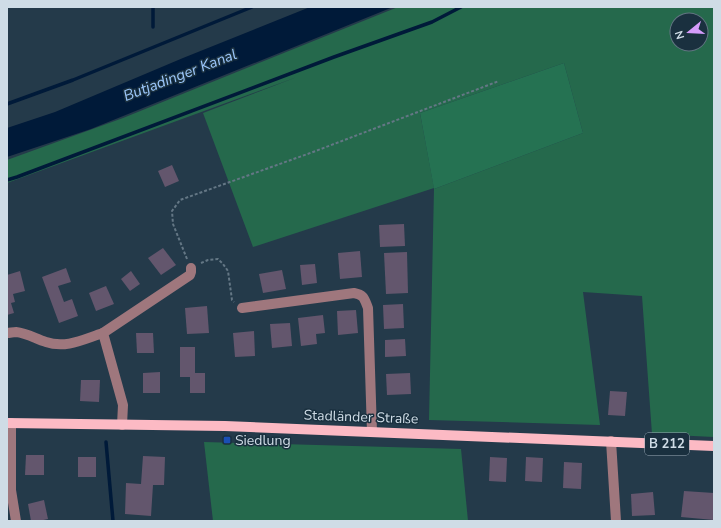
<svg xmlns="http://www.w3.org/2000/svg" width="721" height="528" viewBox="0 0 721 528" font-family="'Nunito Sans',sans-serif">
<rect width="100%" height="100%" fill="#243a4a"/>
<g fill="#25694c" fill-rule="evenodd">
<path d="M 398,7 L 714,7 L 714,437 L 652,434 L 642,296 L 583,292 L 600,425 L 429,420 L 434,189 L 583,133 L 564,63 L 420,113 L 434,188 L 253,247 L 203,113 L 297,77 L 7,183 L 7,160 L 123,118 ZM 677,20 L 701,20 L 701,44 L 677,44 Z"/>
<polygon points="204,442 461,449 468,521 213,521"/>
</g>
<polygon fill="#257252" points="564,63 583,133 434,189 420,113"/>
<polygon fill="#001a39" points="310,7 393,7 91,129 7,157 7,128 55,112 183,58"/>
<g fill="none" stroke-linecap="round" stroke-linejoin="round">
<g stroke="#001a39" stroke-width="3.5">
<polyline points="153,27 153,7"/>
<polyline points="7,104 73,80 252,7"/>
<polyline points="7,180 17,177 334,57 432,22 461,7"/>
<polyline points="106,442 113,521"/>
</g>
</g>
<g fill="#63566d">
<polygon points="172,165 179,181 165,187 158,171"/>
<polygon points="404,224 405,246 380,247 379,225"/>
<polygon points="163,248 176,265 161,275 148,258"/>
<polygon points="360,251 362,277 340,279 338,253"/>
<polygon points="407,252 408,293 386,294 384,253"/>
<polygon points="315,264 317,283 302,285 300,265"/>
<polygon points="66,268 71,282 58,286 64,302 72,299 78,316 59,323 42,277"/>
<polygon points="282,270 286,289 263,293 259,274"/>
<polygon points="20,271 25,291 13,294 15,302 11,303 14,313 7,315 7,275"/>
<polygon points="131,271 140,284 130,291 121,279"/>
<polygon points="106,286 114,304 96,311 89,293"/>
<polygon points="403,304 404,328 384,329 383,305"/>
<polygon points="207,306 209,333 187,334 185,308"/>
<polygon points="356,310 358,333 338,335 337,311"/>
<polygon points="323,315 325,333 316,334 317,344 301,346 298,318"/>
<polygon points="290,323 292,346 272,348 270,324"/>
<polygon points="254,331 255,356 235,357 233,333"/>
<polygon points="136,333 153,333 154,353 137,353"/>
<polygon points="405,339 406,356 385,357 385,340"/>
<polygon points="180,347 195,347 195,373 205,373 205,393 190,393 190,377 180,377"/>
<polygon points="160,372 160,393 143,393 143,373"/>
<polygon points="410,373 411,394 387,395 386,374"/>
<polygon points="81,380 100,380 99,402 80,401"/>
<polygon points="610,391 627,392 625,416 608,415"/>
<polygon points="26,455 44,455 44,475 25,475"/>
<polygon points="143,456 165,457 164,485 153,485 151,516 125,514 126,483 141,484"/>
<rect x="78" y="457" width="18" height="20"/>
<polygon points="490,457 507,458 506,482 489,481"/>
<polygon points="526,457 543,458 542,482 525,481"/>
<polygon points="564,462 582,463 581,489 563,488"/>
<polygon points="684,491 714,493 714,520 681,517"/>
<polygon points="653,492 655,515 632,516 631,494"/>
<polygon points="44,500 48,519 39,521 31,521 28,504"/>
</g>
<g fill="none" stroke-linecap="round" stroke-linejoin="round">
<g stroke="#647785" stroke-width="2" stroke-dasharray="3 2" stroke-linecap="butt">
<polyline points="187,259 173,224 172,211 180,200 313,152 499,81"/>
<polyline points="201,263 208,260 218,259 223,264 228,271 232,300 234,302"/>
</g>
<g stroke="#9f777d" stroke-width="10">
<path d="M 242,308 L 354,293 C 364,295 364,298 368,308 L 372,432"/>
<path d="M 7,333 C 10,333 13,332 16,332 C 27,333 36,339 46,342 C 66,349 84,339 103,333"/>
<polyline points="11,423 11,490 16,521"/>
<polyline points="122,425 123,405 103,333 190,275 191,272 191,268"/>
<polyline points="611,441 616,521"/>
</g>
<polyline stroke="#fcbac4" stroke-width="10" points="7,423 225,426 714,446"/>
</g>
<rect fill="#1a4fb4" stroke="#1a303f" stroke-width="1.5" x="223" y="436" width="8" height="8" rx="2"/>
<g text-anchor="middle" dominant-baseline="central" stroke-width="3" stroke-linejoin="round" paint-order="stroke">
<rect fill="#1a303f" stroke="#99a8b4" stroke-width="1" x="645" y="433" width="44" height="22" rx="3"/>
<g font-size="13" font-weight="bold" fill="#cfdce6">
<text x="667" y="444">B 212</text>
</g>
<g font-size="14" fill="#cfdce6" stroke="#1a303f">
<text transform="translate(361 417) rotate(2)">Stadländer Straße</text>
</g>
<g font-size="14" fill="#cfdce6" stroke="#1a303f" text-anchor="start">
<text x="235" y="440">Siedlung</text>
</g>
<g font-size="15" font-style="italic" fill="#9cc7fb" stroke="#1a303f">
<text transform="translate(180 75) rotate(-21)">Butjadinger Kanal</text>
</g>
</g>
<rect width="721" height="528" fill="none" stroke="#cfdce6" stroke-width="16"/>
<g transform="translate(689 32) rotate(252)"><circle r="19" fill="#1a303f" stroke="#627582"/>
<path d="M0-3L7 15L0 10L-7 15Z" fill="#d59cfb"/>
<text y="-6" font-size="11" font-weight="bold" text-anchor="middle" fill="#cfdce6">N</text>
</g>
</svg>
